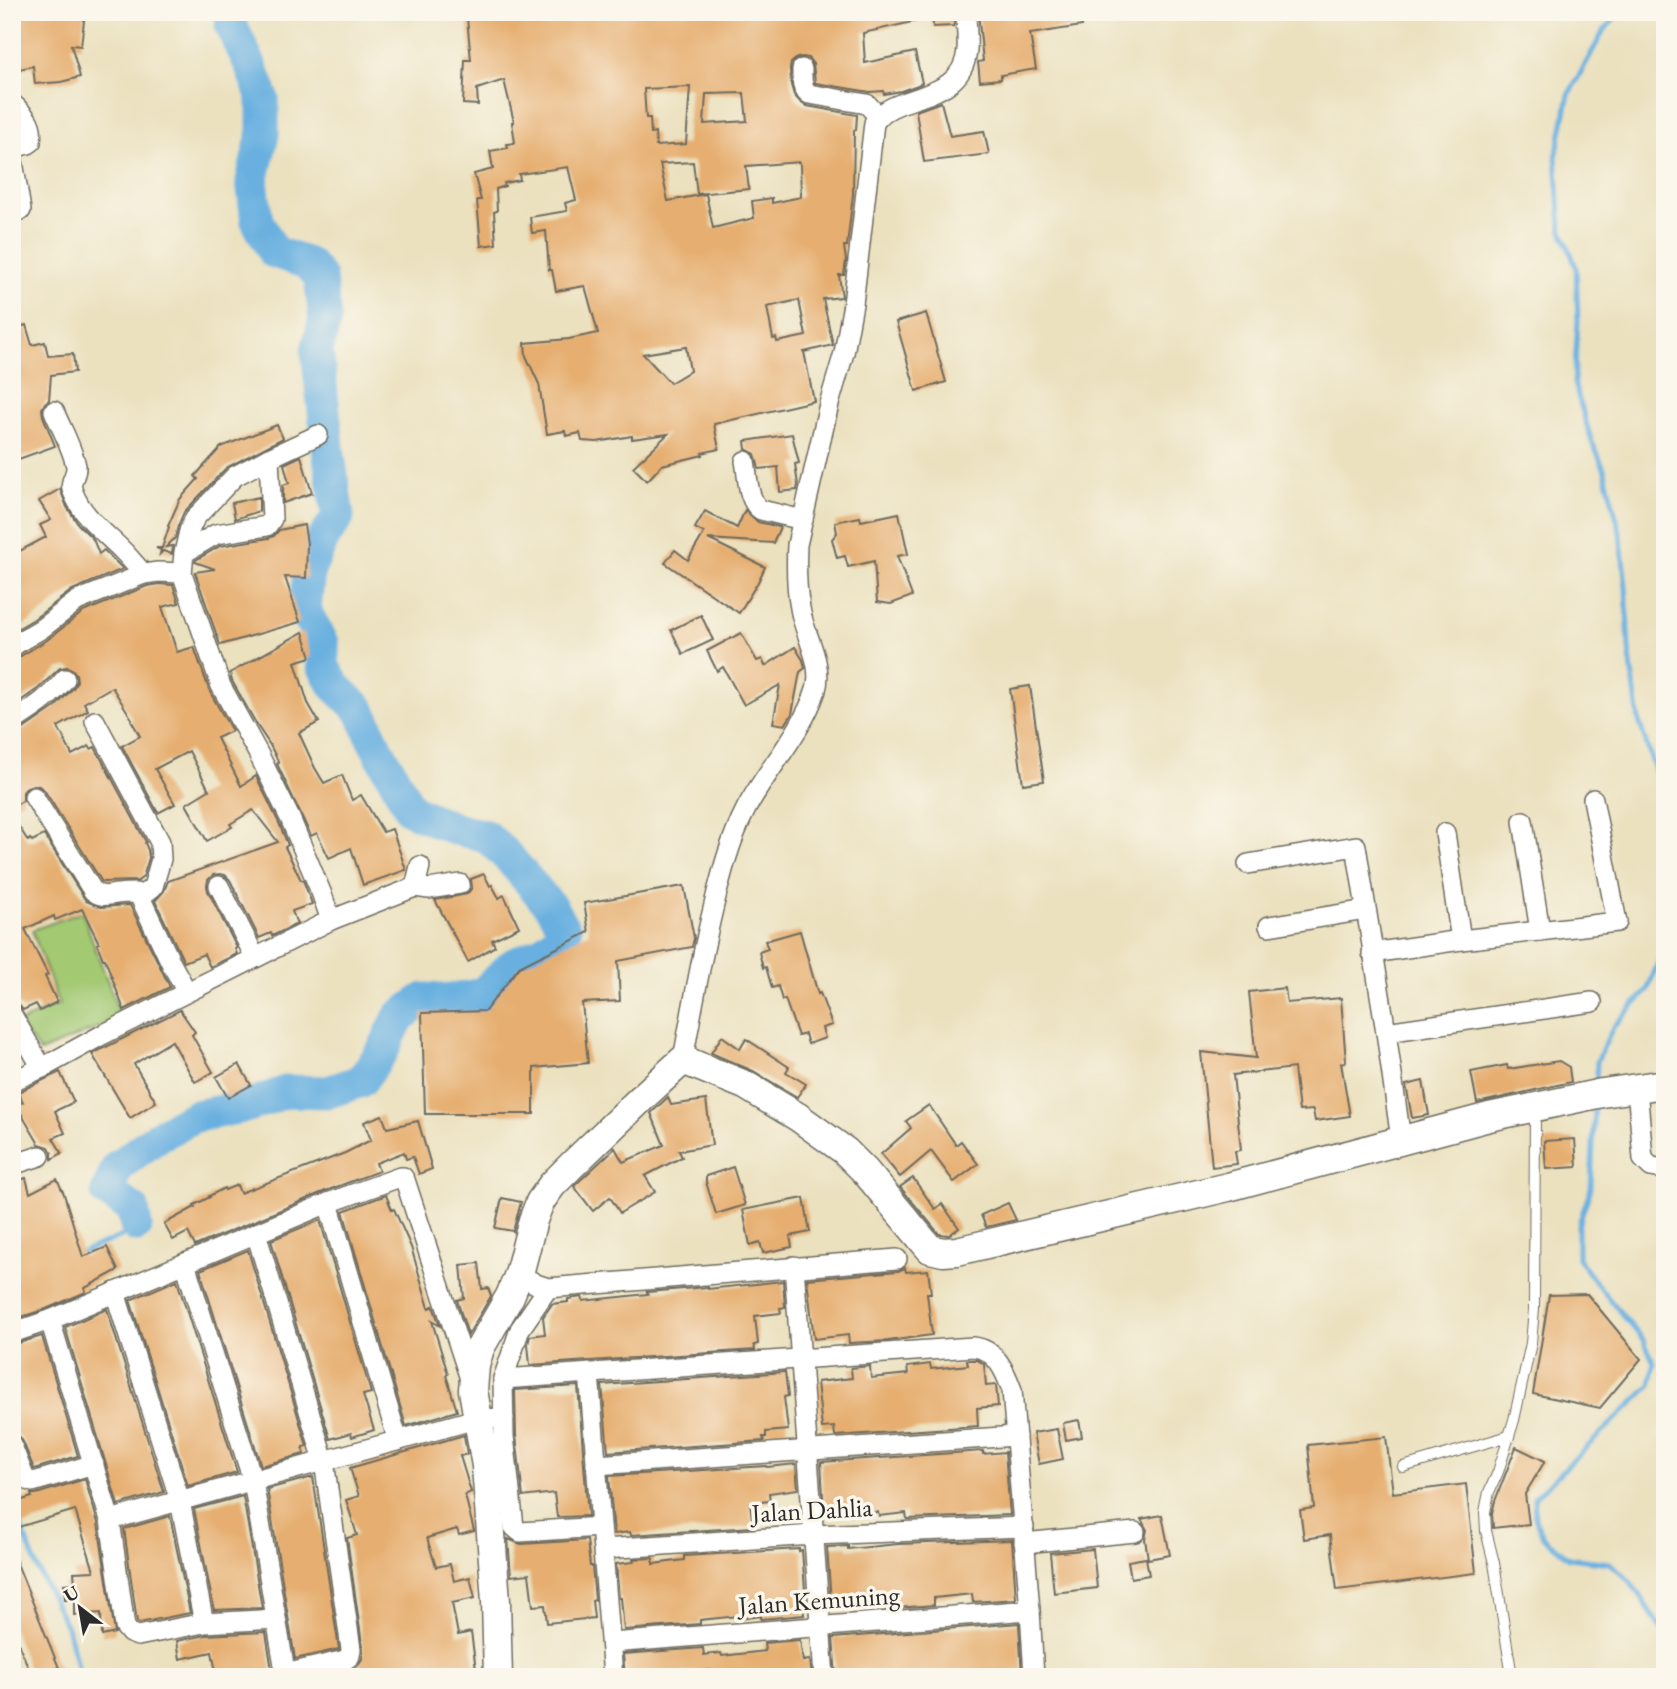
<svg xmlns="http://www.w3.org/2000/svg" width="1677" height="1689" viewBox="0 0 1677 1689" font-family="'EB Garamond',serif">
<rect width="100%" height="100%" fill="#fbf7ec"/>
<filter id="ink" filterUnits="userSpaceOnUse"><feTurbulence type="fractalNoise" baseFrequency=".0143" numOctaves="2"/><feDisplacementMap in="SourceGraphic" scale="14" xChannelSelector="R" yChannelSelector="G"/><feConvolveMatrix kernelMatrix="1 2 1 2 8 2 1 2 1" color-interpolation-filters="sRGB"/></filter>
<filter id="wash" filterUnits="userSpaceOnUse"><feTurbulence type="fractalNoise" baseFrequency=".00686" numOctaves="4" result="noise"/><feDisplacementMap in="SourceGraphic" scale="28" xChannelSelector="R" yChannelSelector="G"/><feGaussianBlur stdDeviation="1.57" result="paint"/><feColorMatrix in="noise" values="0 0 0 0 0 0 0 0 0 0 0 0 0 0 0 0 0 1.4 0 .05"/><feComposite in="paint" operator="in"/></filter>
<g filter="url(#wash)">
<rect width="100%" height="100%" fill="#ebe1bf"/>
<polygon fill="#a3c973" stroke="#677a4f" stroke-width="2" points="82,912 121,1018 40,1052 19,1023 59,1004 32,930"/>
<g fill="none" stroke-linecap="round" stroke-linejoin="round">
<g stroke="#69b0e0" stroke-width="5">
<polyline points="1596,1086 1597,1061 1613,1027 1647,991 1665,945 1661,789 1639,721 1629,649 1626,587 1620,532 1604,468 1592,442 1574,383 1578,321 1576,267 1561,228 1556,157 1569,94 1603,32 1620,12"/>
<polyline points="1595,1103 1591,1188 1578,1226 1578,1258 1597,1284 1644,1341 1654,1363 1651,1385 1534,1498 1535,1518 1543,1537 1569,1558 1610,1563 1631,1582 1665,1635"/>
<polyline points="78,1254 127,1234 136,1226"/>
<polyline points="19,1521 38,1570 67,1627 80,1677"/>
</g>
<polyline stroke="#69b0e0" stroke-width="33" points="136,1226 133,1209 107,1192 118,1166 160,1135 195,1116 248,1106 288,1091 328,1092 361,1081 383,1050 399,1017 424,999 454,1000 482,994 512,965 544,951 565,931 551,907 510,859 486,836 455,829 411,810 374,742 360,710 335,686 323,666 323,643 305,611 309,570 323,539 338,517 329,456 317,351 325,319 320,278 309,264 274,252 257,221 252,181 263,134 263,98 251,67 231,25 232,12"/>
</g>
<g id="blocks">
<g fill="#e6af71" fill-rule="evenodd">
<polygon points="12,12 85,12 81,46 71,45 80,77 61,82 35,84 33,66 20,69 14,37 12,37"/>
<path d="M 500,12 L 528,12 L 528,15 L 583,17 L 582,12 L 926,12 L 926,19 L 863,33 L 865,63 L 915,52 L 922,83 L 918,85 L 901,91 L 884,94 L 883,91 L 870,92 L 815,83 L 813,64 L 808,58 L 803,57 L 797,58 L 791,63 L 790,69 L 791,85 L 794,95 L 801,103 L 807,106 L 857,115 L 856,130 L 854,130 L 853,194 L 847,246 L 844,246 L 846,261 L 844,275 L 839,275 L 842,297 L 823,299 L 833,345 L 804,352 L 814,401 L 714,424 L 719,449 L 702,453 L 703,455 L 662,465 L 647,481 L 633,467 L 668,434 L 632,439 L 632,436 L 597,442 L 582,441 L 580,433 L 566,436 L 565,431 L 547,434 L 539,384 L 526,356 L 525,343 L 569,339 L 598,333 L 585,286 L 556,291 L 552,270 L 549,270 L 546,231 L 532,233 L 530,217 L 567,211 L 565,203 L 576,200 L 568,167 L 519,174 L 520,180 L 504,183 L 505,186 L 496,189 L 497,211 L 494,212 L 496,244 L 481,246 L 477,200 L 481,200 L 474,174 L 493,169 L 490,151 L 508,148 L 507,144 L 515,143 L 512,122 L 514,122 L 504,80 L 477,89 L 478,105 L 463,104 L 465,60 L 471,60 L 467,18 L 500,15 ZM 690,87 L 686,144 L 656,146 L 655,133 L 651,134 L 650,118 L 646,118 L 644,89 ZM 744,93 L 747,121 L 704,124 L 706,94 ZM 693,162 L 697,194 L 749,189 L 746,166 L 800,162 L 801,197 L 772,203 L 772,198 L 752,201 L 754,218 L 713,228 L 706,194 L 668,201 L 660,164 ZM 799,300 L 806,336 L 777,342 L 776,338 L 773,339 L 767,307 ZM 686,347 L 690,371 L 670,383 L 643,354 Z"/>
<polygon points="932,12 954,12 954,26 933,27"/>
<polygon points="978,12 1080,12 1082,26 1030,34 1036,69 1001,75 1001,79 980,81 978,62 983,61"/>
<polygon points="941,102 950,136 984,131 989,154 924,162 916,111"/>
<polygon points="926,313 946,382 916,391 896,322"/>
<polygon points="26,325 32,345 45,342 48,356 73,354 75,372 51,375 49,400 45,403 42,409 43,416 55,446 16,460 12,449 12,329"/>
<polygon points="277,425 283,438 226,468 184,512 178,526 175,538 166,547 173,546 172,554 163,551 160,554 161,550 156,548 162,548 169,527 168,526 180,499 198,479 195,476 221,447"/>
<polygon points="792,434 799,463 795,464 798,485 797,490 780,492 778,467 759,469 755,454 746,449 745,441"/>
<polygon points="301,456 312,493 283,503 283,485 289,483 284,464"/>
<polygon points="60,489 67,507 78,524 93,539 99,554 104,550 123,569 72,590 34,619 12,632 12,555 46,537 40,525 51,520 39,501"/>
<polygon points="259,497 259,511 235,519 232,503"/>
<polygon points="745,510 758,522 780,527 773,543 708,539 765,567 758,582 739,613 665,563 675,550 688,560 704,533 695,528 705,511 737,528"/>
<polygon points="899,513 908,554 897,556 912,596 891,604 877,602 874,561 848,567 845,556 837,558 832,539 837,533 835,522 860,517 861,521"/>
<polygon points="304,525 307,543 306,578 285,577 300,622 220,645 195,572 215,569 195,562 196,560 220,546 269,538 274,536 279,530"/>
<polygon points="159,584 173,585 179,603 162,607 177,652 194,647 210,692 232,731 217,738 241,786 256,776 279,823 288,845 285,847 301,880 303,880 312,904 292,911 297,924 272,936 271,933 259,938 230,880 225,875 220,874 213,875 208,880 207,886 208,891 237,948 235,949 237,954 210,967 204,954 184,962 155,901 164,891 168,881 278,842 253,810 230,824 232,827 207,841 186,804 209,790 189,751 155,769 175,804 158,813 122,746 140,736 131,720 132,719 112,687 84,703 88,710 58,727 72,755 89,746 91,749 95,747 146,842 145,843 148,850 149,858 143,877 138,881 102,882 44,790 39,786 33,785 27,787 23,792 23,801 12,807 12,734 19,732 55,707 74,687 77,681 76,674 72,669 67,667 60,668 39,688 12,707 12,659 19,657 47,640 83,612 147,586"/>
<polygon points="701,615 713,640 683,654 671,630"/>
<polygon points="303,632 311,657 295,662 308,703 319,722 299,733 315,768 324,783 342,775 352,800 361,795 383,832 392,829 406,870 363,885 351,848 329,858 317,833 311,836 277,764 279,763 270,745 258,727 232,681 230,673"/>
<polygon points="741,633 757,661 762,659 765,666 795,647 803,660 805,668 800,672 792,714 785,725 773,723 780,685 744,705 723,667 717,671 707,651"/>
<polygon points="1030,686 1044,781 1023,784 1010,689"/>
<polygon points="12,816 28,841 30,839 32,841 44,835 86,901 101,907 130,905 170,987 124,1010 105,959 103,959 97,944 99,943 82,909 55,920 54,916 25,929 48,975 45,976 57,1002 40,1011 36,1004 23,1010 19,1005 12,1003"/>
<polygon points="484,874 490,886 492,885 499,898 504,895 519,927 492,940 495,946 468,962 435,900 467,894 472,888 471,879"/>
<polygon points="684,886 694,938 692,947 618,961 620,1001 582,1003 588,1063 534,1068 534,1114 425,1114 422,1013 485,1011 519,967 589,932 584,903"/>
<polygon points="800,931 818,994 820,993 832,1025 822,1028 825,1038 808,1044 805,1034 798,1036 785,999 782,1000 778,986 772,988 766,967 763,968 759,952 768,949 765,941"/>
<polygon points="1285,988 1287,1003 1341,998 1346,1062 1341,1063 1350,1116 1315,1121 1313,1110 1299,1111 1294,1068 1233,1075 1241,1150 1235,1151 1237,1164 1212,1167 1201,1052 1256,1058 1249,992"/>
<polygon points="180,1010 195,1032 192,1035 213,1072 195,1082 172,1041 134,1064 156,1102 130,1118 92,1054"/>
<polygon points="722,1036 740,1049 746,1039 789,1067 786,1072 806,1084 797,1097 753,1071 711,1053"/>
<polygon points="1559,1061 1569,1067 1571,1082 1477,1103 1471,1072 1507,1065 1508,1069"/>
<polygon points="239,1064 251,1085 228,1098 216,1077"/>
<polygon points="60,1072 74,1102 55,1111 65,1133 53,1138 62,1153 52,1159 52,1153 49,1147 39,1144 16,1105 23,1102 18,1092"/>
<polygon points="1423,1081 1429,1115 1412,1118 1406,1085"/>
<polygon points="668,1097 671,1105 706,1100 712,1145 679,1151 682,1157 645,1176 655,1192 620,1213 610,1197 593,1211 574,1186 615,1148 623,1162 664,1145 651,1113"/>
<polygon points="929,1105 956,1145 961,1141 978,1164 954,1182 931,1151 900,1177 881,1154 911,1128 906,1121"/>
<polygon points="382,1115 387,1128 418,1121 432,1169 419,1174 413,1157 406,1159 404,1152 376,1163 379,1171 323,1192 195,1246 188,1232 173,1240 164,1224 195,1207 194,1205 210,1197 209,1196 224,1188 225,1190 237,1185 240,1193 345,1153 371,1140 364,1122"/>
<polygon points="1575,1139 1577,1167 1546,1169 1544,1141"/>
<polygon points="733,1167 745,1205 716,1214 706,1182 706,1176"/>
<polygon points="26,1178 30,1193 57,1179 64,1194 83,1257 107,1247 118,1270 85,1288 86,1292 46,1309 12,1320 12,1182"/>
<polygon points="913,1178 935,1209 942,1204 959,1228 949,1235 939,1234 900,1187"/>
<polygon points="386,1195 392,1210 394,1209 411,1247 429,1308 433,1306 440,1326 432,1321 448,1374 446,1375 457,1411 406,1426 343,1211"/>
<polygon points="502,1198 521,1202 513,1231 495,1228"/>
<polygon points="804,1198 810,1232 790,1236 792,1247 763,1253 760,1242 750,1245 743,1210"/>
<polygon points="1008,1203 1016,1220 986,1227 981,1215"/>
<polygon points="320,1220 371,1393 363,1395 374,1430 352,1437 351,1433 330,1439 271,1240"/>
<polygon points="248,1250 307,1446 303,1447 304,1454 261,1466 200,1270"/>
<polygon points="479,1263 482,1289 488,1288 491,1296 468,1335 457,1300 464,1298 461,1265"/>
<polygon points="905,1268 906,1272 928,1270 931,1293 927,1293 932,1335 888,1341 849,1343 848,1335 814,1339 807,1279 898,1271"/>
<polygon points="177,1280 237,1472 188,1486 130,1300"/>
<polygon points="783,1281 785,1307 780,1308 781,1313 755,1316 758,1344 754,1345 755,1350 530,1365 528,1344 530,1336 545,1334 543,1317 552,1304 568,1302 568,1299 582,1297 583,1301 648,1294 647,1292 708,1287 708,1289"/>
<polygon points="1587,1294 1641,1359 1600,1408 1533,1394 1549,1295"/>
<polygon points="107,1309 164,1492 118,1505 65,1327"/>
<polygon points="42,1336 78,1456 34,1469 23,1442 20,1437 14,1434 12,1429 12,1345"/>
<polygon points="967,1360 977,1360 984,1364 986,1386 996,1385 998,1406 977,1408 978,1426 835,1436 834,1427 822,1428 817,1382 852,1378 851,1368 870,1366 871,1378 908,1374 907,1367 930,1364 931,1369 968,1365"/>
<polygon points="785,1372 788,1396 784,1397 788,1430 766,1432 766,1437 763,1437 764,1441 608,1452 602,1385"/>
<polygon points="578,1386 588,1516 557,1517 554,1493 523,1497 516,1435 515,1390"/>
<polygon points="1079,1420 1082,1437 1066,1440 1063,1423"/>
<polygon points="1057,1429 1063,1459 1039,1464 1033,1433"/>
<polygon points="464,1435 467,1454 460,1456 471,1492 465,1495 474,1531 459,1535 457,1529 427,1538 436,1567 450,1564 454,1581 470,1577 475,1598 452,1603 458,1635 471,1632 477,1677 428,1677 427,1673 408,1677 327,1677 353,1670 358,1665 362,1659 363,1651 347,1538 357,1535 346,1500 359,1496 350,1468"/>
<polygon points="1386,1437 1393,1493 1466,1484 1476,1573 1337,1590 1330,1535 1304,1539 1300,1510 1314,1508 1308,1445"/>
<polygon points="1516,1447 1545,1461 1525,1494 1529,1524 1493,1528 1492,1513 1495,1501"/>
<polygon points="983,1451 983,1454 1005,1452 1010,1515 907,1519 906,1513 879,1516 878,1512 849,1515 849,1511 824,1514 821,1462"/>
<polygon points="796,1464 798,1489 769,1493 770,1501 750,1503 753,1527 631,1535 630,1532 614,1534 609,1476 766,1466 767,1467"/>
<polygon points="313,1477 339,1649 295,1659 267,1489"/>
<polygon points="85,1479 98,1523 115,1633 102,1636 101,1613 75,1615 75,1599 65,1599 64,1584 75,1583 74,1572 94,1571 75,1510 12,1529 12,1503 32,1497 31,1494 36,1494"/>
<polygon points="243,1496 262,1608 214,1610 194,1509"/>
<polygon points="1162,1515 1170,1555 1148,1559 1145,1539 1147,1530 1141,1519"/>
<polygon points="170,1516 190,1613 139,1623 137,1622 124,1529"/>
<polygon points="508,1539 521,1544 587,1540 590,1566 592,1566 595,1600 592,1601 594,1618 547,1623 545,1605 533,1606 529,1574 511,1576"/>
<polygon points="1012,1540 1016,1599 973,1602 972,1594 934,1598 934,1605 885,1609 885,1604 841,1609 840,1600 831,1601 827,1547 848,1546 848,1549 899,1544"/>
<polygon points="799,1549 799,1551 802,1550 806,1604 803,1604 804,1615 761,1619 761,1616 738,1619 738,1616 700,1620 700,1624 624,1630 621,1598 619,1598 616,1564 634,1562 633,1559 653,1558 653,1564 684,1560 684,1556"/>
<polygon points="1093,1549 1097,1588 1054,1593 1050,1553"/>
<polygon points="12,1551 61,1673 51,1677 32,1677 12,1627"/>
<polygon points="1146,1558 1149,1575 1131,1578 1128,1561"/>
<polygon points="1019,1623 1022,1677 836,1677 833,1638"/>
<polygon points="266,1632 273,1677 217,1677 212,1652 180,1659 177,1641 206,1635"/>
<polygon points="800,1640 803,1661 810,1660 812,1677 728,1677 728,1673 710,1675 710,1670 647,1677 625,1677 623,1654 703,1648 704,1655 721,1653 722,1656 765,1651 764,1643"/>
</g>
</g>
</g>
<g filter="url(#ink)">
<use href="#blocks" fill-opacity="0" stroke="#6e6b5f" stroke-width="2"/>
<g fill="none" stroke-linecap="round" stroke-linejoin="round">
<g stroke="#6e6b5f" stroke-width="12">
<g id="lane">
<polyline points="1403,1467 1509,1436"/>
<polyline points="1512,1677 1494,1563 1486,1531 1485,1512 1489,1492 1498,1472 1514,1420 1531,1343 1534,1309 1535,1110"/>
</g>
</g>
<g stroke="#6e6b5f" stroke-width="22">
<g id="street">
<path d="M 802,69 C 802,78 801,88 809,94 L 867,104 L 878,116"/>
<path d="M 12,103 C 25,116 34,122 31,142 L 28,144 L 12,148"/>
<polyline points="12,155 21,210"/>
<path d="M 54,411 C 61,428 72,447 76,466 C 77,477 68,480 73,492 C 82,516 105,533 122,550 C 130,558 136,566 144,574"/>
<path d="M 745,461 C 748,476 747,501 761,510 L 803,520"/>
<polyline points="184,553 189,531 195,518 235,476 269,458"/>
<polyline points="12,647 22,640 41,629 77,601 144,574 158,572 182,573"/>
<polyline points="95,721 160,842 161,859 153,887 140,897"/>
<path d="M 12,722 C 32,709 50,698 65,679"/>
<path d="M 34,797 L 93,891 C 102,898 107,895 117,894 C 123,893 130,893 136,893 L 140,897 L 172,965 L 187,992"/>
<polyline points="1523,821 1540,931"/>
<polyline points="1445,833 1461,940"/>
<polyline points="1248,864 1356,846 1386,1032 1401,1140"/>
<polyline points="219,886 255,957"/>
<polyline points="415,887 420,866"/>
<polyline points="331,920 415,887 429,889 460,884"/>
<polyline points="1269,926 1366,910"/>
<polyline points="1372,953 1461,940 1617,922 1593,799"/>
<polyline points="12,1015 42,1068"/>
<polyline points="1386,1032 1592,1002"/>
<path d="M 683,1060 C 692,1009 701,959 713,909 C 721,875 730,840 746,809 C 767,769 802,733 816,690 C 824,663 804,635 800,608 C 796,587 796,566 797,545 L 829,404 L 844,353 L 853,304 L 874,123 C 880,113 889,108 900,104 C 929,93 964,88 967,50 C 968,38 966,25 966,12"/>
<polyline points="12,1081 42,1068 102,1035 331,920 321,892 290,818 258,753 221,686 182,573 184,553 216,534 267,526 272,519 269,458 318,435"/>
<polyline points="1637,1087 1643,1159 1651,1167 1665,1169"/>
<polyline points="12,1165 40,1156"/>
<polyline points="328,1203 398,1441"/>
<polyline points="256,1233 324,1461 351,1649 350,1656 345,1660 285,1674"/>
<polyline points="185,1263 253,1481 286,1677"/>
<polyline points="794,1266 824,1677"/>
<polyline points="519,1274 536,1284 548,1288 897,1259"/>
<polyline points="548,1288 520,1329 503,1379 504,1436 514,1527 520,1532 601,1527"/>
<polyline points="115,1292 180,1501 204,1623"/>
<polyline points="50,1320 110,1520 125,1627 130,1633 138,1636 204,1623 276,1619"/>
<polyline points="12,1333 50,1320 328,1203 400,1177 403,1177 405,1180 471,1382"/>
<polyline points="589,1373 613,1677"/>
<path d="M 503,1379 L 973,1347 C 996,1349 1005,1371 1012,1390 L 1030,1610 L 1034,1677"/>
<polyline points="12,1446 25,1479 33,1482 94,1464"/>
<polyline points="596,1465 1016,1436"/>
<polyline points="110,1520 465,1422 479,1419 504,1418"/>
<polyline points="1024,1543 1135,1532"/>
<polyline points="604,1549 813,1535 1024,1527"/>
<polyline points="611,1643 1030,1610"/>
</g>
</g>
<g stroke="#6e6b5f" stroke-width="31">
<polyline id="secondary" points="498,1677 496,1601 486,1466 473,1390 475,1366 480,1348 510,1296 519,1274 533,1220 540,1202 552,1185 572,1165 647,1093 683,1060 745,1085 798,1117 845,1151 865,1171 930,1249 943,1252 957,1251 1228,1187 1489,1117 1602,1093 1665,1084"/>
</g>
<use href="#lane" stroke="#fff" stroke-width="10"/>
<use href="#street" stroke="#fff" stroke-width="19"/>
<use href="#secondary" stroke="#fff" stroke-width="28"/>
</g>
</g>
<g text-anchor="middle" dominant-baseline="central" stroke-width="7" stroke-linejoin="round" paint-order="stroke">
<g font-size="26" fill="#2b2b2b" stroke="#fbf7ec">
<text transform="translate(812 1510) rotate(-3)">Jalan Dahlia</text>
<text transform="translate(819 1600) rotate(-4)">Jalan Kemuning</text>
</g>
</g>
<rect width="1677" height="1689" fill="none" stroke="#fbf7ec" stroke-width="42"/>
<g transform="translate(80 1608) rotate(329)" stroke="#fbf7ec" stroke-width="5" paint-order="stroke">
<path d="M0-5L12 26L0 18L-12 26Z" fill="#2b2b2b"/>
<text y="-10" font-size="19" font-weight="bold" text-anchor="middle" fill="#2b2b2b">U</text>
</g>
</svg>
